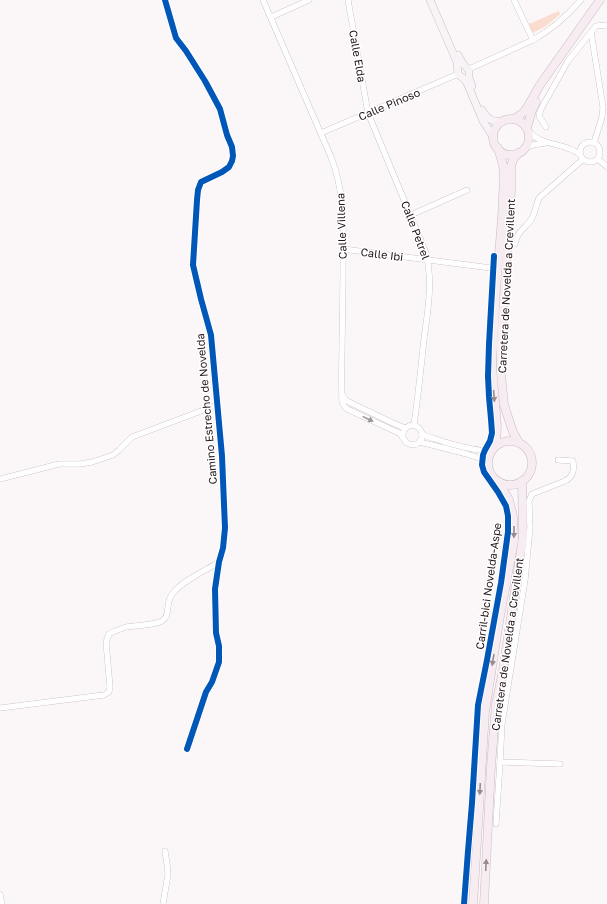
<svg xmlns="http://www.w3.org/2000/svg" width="607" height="904" viewBox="0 0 607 904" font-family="'Golos Text',sans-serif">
<rect width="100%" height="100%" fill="#fbf6f7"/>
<path fill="#faddcf" d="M 559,11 L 560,14 C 553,20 542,31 532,32 L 529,24 Z"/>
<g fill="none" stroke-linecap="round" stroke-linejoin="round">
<g stroke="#b7adb0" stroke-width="6">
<g id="minor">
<polyline points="165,0 176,38 186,51 205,81 220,109 227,135 232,147 233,156 232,161 229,167 222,172 201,182 198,190 197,200 193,265 201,299 211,335 222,456 225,528 223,548 219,562 215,589 216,633 219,646 219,662 212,682 206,692 187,749"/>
<path d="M 263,0 L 331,157 C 346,196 343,230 343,271 C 343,315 341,359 342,402 L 345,407 L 347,409 L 399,433 C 403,436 404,442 409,444 C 412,445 416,445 418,443 C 429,435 416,419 406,428 C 403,430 403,432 403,436"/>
<path d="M 348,0 L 368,113 L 426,253 C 433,281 428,310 424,339 C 421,368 418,396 414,425"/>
<polyline points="514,0 533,40"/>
<polyline points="271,17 309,0"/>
<polyline points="591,32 603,107 602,117 594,143"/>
<path d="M 469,69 L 533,40 C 551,30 567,16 581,0"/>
<polyline points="546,127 539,116 541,109 568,61 596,26 607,25"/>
<path d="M 528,131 C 543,147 564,142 579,154"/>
<polyline points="321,133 458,74"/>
<circle cx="590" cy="152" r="10"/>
<polyline points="526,147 533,145 545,143"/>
<polyline points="598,159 607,167"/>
<polyline points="411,215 467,190"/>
<path d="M 515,244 C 516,233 525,228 531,220 C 535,214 536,205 539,198 L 582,160"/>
<polyline points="343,249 491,268"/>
<polyline points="342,395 346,400 349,402 397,425 406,428"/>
<path d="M 422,434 C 429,438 437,439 444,442 C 459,446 474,451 491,451"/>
<polyline points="419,442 432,445 467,454 487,461"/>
<path d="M 558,460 L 573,461 C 574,470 574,476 565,481 L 532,494 L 529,501 L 530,528 L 525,580 L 502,724 L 500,762 L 560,764"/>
<polyline points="0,479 59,464 80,464 92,462 113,455 119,450 132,437 217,405"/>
<path d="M 0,708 L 104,695 L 109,692 L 110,687 L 106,642 L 109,634 C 114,631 120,629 126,627 C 137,625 152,626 162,621 C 169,617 167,608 169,601 C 170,598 171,595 173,593 C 182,581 206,570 219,562"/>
<polyline points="496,824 500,762"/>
<polyline points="0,894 2,904"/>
<polyline points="163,904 168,874 167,864 165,851"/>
</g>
</g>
<g stroke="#c8bdc2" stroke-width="8">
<g id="major">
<polyline points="430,0 457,62 458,74 465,80 467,83 483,121 494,138"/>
<polyline points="458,55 463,64 469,70 469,78 472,86"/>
<path d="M 482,110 C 487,119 493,123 503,121"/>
</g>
</g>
<g stroke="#c8bdc2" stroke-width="9">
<g id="highway">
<polyline points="514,119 523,113 528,106 540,85 600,0"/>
<circle cx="511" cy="137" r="18"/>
<polyline points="527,128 532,110 536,102"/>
<polyline points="518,153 513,160 511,166 511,191 501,342 501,374 504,405 513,432 519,443"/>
<circle cx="510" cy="463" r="22"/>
<polyline points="496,445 497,426 492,365 496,289 502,219 504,176 503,165 498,148"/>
<polyline points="473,904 485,712 500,616 514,541 513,516 509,500 499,482"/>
<polyline points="484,904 491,766 496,704 503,670 523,537 522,481"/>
</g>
</g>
<use href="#minor" stroke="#fefefe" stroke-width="5.5"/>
<use href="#major" stroke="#f8f3f6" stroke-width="7"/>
<use href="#highway" stroke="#f6ecf1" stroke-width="8"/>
<g stroke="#fff" stroke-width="8">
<g id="cycleway">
<polyline points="165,0 176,38 186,51 205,81 220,109 227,135 232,147 233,156 232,161 229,167 222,172 201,182 198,190 197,200 193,265 201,299 211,335 222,456 225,528 223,548 219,562 215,589 216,633 219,646 219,662 212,682 206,692 187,749"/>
<polyline points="464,904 468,851 472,803 478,705 487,660 501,583 508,532 508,516 506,506 498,492 484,472 482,465 483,455 485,450 490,441 492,433 491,419 489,397 488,376 489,344 494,256"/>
</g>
</g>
<use href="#cycleway" stroke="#0057b8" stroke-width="6"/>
</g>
<defs><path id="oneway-solid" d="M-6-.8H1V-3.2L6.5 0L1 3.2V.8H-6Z"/></defs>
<g fill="#988b8f">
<use href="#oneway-solid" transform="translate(494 396) rotate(86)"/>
<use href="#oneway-solid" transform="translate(514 532) rotate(91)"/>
<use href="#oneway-solid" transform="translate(493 660) rotate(99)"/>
<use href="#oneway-solid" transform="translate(480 789) rotate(93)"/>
<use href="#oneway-solid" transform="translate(486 865) rotate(-87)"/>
</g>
<use fill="#9c9596" href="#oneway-solid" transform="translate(368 419) rotate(26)"/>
<g text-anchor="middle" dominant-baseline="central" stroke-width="3" stroke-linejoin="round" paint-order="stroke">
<g font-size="11" fill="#241518" stroke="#fff">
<text transform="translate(358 56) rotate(80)">Calle Elda</text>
<text transform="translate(389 104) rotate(-23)">Calle Pinoso</text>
<text transform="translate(341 226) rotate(-92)">Calle Villena</text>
<text transform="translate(416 230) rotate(69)">Calle Petrel</text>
<text transform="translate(382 254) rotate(7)">Calle Ibi</text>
<text transform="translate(506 286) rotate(-87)">Carretera de Novelda a Crevillent</text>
<text transform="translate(206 409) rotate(-95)">Camino Estrecho de Novelda</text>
<text transform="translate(488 586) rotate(-82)">Carril-bici Novelda-Aspe</text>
<text transform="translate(507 644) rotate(-82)">Carretera de Novelda a Crevillent</text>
</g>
</g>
</svg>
